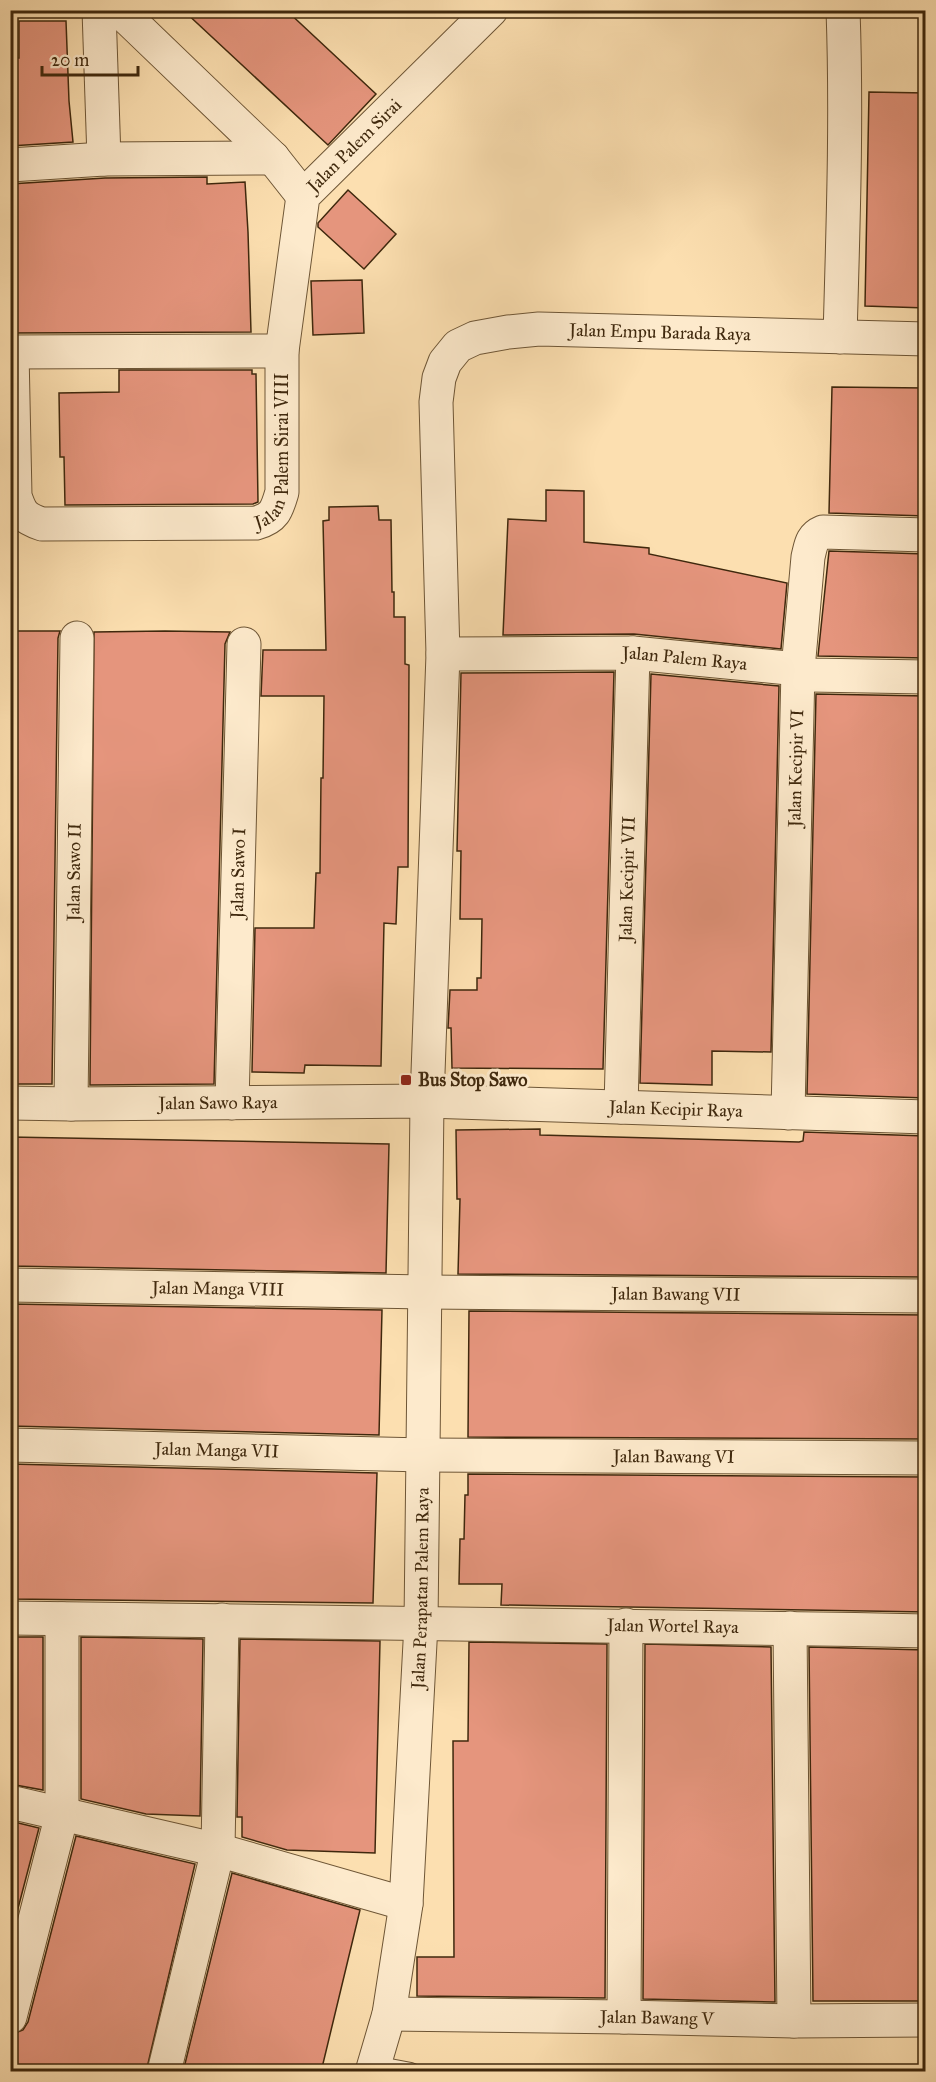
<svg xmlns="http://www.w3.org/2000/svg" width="936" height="2082" viewBox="0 0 936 2082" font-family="'IM FELL Great Primer',serif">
<rect width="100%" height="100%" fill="#fcdfb0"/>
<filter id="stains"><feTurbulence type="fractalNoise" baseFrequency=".00333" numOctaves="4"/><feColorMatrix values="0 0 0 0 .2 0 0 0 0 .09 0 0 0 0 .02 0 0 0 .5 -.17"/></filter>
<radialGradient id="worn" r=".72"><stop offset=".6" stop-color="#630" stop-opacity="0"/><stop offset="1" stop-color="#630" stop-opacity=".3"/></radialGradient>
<g fill="#e5957d" stroke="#3f280d" stroke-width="1.5">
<polygon points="183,10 286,10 376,94 328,145"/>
<polygon points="19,21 66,21 69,101 73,142 10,146 10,58 19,58"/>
<polygon points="869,92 926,93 926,308 865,306"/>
<polygon points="207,177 207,184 245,182 248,232 251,332 10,333 10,184 105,178"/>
<polygon points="348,190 396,234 364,269 318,227 318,223"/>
<polygon points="362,280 364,333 313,335 311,281"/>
<polygon points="119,370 252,370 252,374 256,374 258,502 253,504 65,505 64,457 60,457 59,393 119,392"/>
<polygon points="832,387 926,388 926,516 829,513"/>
<polygon points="546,490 584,491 584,542 649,548 649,554 787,583 781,649 634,634 503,635 508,519 546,521"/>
<polygon points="378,506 379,520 391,520 392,592 394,592 394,617 405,617 405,664 409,665 408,867 398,867 396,924 384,923 381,1066 305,1065 304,1073 252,1072 255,928 314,928 316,873 320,873 321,778 323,778 324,696 261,696 263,650 326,650 323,521 329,520 329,507"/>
<polygon points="829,551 926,554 926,658 818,656"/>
<polygon points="10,631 60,631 58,638 52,1084 10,1084"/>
<polygon points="165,631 230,632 225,644 214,1084 90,1085 94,632"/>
<polygon points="614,672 603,1069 452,1068 451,1028 448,1028 450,990 477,990 477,978 481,978 482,919 460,919 461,851 457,851 461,673"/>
<polygon points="651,674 779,686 771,1052 712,1051 712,1085 640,1083"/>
<polygon points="816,694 926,696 926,1098 807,1094"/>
<polygon points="540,1129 540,1135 799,1142 803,1141 804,1132 926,1136 926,1277 458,1274 460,1199 457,1199 456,1130"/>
<polygon points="10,1137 389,1144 386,1273 10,1266"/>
<polygon points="10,1304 382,1310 379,1435 10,1426"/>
<polygon points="469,1311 926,1315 926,1439 468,1437"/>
<polygon points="10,1464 377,1473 373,1603 10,1599"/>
<polygon points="468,1474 926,1477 926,1612 501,1605 502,1584 459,1584 460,1539 464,1539 465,1495 468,1495"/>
<polygon points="10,1637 43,1637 43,1790 10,1784"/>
<polygon points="81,1637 203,1639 200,1816 146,1814 81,1799"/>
<polygon points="240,1639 380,1641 375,1853 287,1850 242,1837 242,1817 237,1817"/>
<polygon points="469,1642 607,1644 605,1998 417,1996 417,1957 454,1957 453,1741 468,1741"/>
<polygon points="645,1644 771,1647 775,2002 643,1999"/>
<polygon points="809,1647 926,1650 926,2001 813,2001"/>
<polygon points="10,1821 39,1828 10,1939"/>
<polygon points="76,1836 195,1864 146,2072 10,2072 10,2035 23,2030 28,2022"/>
<polygon points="232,1873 360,1910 321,2072 183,2072"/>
</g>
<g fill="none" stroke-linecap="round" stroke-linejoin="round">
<g stroke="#6e5636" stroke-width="20">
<polyline id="service" points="374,2065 411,2072"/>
</g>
<g stroke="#6e5636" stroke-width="35">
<g id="minor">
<polyline points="99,10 104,159"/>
<polyline points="119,10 273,158 303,196"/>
<polyline points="10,165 104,159 273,158"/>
<path d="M 840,337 C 843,228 847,119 843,10"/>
<polyline points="10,352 282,351"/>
<path id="s1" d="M 12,352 L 15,496 C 21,514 24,518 42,524 L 256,523 C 275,518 277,509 282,492 L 282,351 L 303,196 L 491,10"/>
<path id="s2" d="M 443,654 L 633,653 L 798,669 L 810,675 L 926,677"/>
<path id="s3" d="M 232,1103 L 244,644"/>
<path id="s4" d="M 71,1104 L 77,638"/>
<path id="s5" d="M 621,1107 L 633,653"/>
<path id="s6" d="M 788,1113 L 798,669 L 808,557 C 811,545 811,537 823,532 L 926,535"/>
<path id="s7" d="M 10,1285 L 426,1292 L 926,1296"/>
<path id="s8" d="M 10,1445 L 424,1455 L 926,1458"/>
<path id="s9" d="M 10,1618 C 316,1621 621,1624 926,1631"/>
<polyline points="790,1628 794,2021"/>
<polyline points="10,1802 218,1850 406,1904"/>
<path id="s10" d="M 389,2014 L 624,2017 L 794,2021 L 926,2020"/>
<polyline points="10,2017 62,1814 62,1619"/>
<polyline points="624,2017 626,1625"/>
<polyline points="164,2072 218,1850 222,1620"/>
</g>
</g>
<g stroke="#6e5636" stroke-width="35">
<g id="tertiary">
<path id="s11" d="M 10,1103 L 71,1104 L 427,1101 L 926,1117"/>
<path id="s12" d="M 372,2072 L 389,2014 L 406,1904 L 421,1624 L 427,1101 L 443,654 L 436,402 L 439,378 L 445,362 L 458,346 L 475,338 L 508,332 L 539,329 L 926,339"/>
</g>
</g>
<use href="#service" stroke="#fdeacc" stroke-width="18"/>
<use href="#minor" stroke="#fdeacc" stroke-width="33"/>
<use href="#tertiary" stroke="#fdeacc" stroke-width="33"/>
</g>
<rect fill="#8f2418" stroke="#fdeacc" stroke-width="2" x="400" y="1074" width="12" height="12" rx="3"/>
<g text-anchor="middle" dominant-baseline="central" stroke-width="6" stroke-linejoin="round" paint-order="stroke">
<g font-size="18" fill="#3f280d" stroke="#fdeacc">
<text stroke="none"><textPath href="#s1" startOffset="812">Jalan Palem Sirai</textPath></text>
<text stroke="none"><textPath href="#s12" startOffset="1941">Jalan Empu Barada Raya</textPath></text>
<text stroke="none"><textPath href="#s1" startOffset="480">Jalan Palem Sirai VIII</textPath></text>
<text stroke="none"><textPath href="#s2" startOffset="242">Jalan Palem Raya</textPath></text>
<text stroke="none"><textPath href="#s6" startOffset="345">Jalan Kecipir VI</textPath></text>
<text stroke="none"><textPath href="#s4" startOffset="232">Jalan Sawo II</textPath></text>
<text stroke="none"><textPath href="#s3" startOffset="230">Jalan Sawo I</textPath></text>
<text stroke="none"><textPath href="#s5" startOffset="228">Jalan Kecipir VII</textPath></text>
<text stroke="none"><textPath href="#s11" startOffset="208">Jalan Sawo Raya</textPath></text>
<text stroke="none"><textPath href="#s11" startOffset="666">Jalan Kecipir Raya</textPath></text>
<text stroke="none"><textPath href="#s7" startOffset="208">Jalan Manga VIII</textPath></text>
<text stroke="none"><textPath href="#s7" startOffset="666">Jalan Bawang VII</textPath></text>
<text stroke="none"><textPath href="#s8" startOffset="207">Jalan Manga VII</textPath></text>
<text stroke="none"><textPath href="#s8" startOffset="664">Jalan Bawang VI</textPath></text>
<text stroke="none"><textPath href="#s12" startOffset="488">Jalan Perapatan Palem Raya</textPath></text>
<text stroke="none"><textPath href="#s9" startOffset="663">Jalan Wortel Raya</textPath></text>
<text stroke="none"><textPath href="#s10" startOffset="268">Jalan Bawang V</textPath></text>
</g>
<g font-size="18" font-weight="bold" fill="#3f280d" stroke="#fdeacc" text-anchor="start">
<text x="418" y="1080">Bus Stop Sawo</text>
</g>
</g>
<rect width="936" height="2082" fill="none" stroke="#fcdfb0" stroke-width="36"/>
<rect x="12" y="12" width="912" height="2058" fill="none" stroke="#3f280d" stroke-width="3"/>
<rect x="18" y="18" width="900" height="2046" fill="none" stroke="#3f280d" stroke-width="1.5"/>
<path d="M42 66v9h96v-9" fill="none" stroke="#3f280d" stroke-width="3"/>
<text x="51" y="66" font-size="18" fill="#3f280d" stroke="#fdeacc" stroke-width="4.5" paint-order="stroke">20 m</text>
<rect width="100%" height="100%" filter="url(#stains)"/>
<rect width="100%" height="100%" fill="url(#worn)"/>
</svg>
